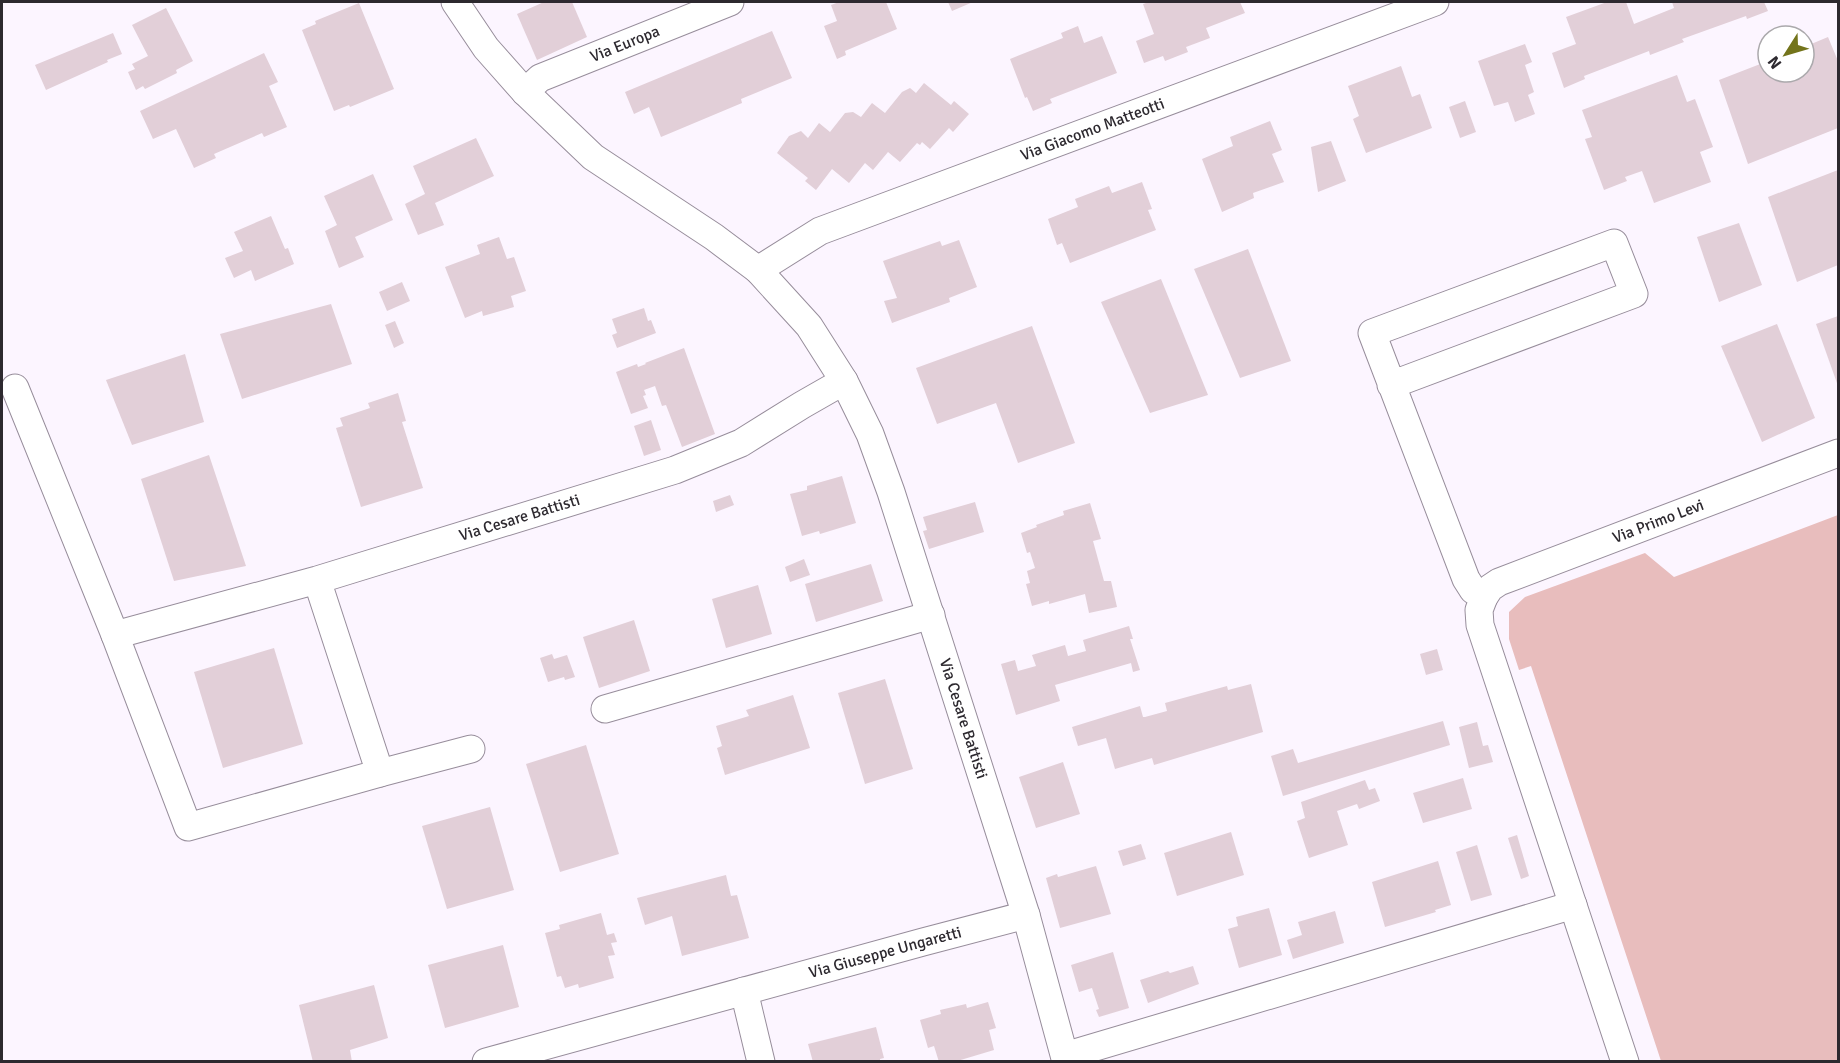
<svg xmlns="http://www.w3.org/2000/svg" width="1840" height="1063" viewBox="0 0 1840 1063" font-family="Signika,sans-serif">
<rect width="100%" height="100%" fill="#fcf5ff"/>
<polygon fill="#e8bdbd" points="1838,515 1838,1061 1661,1061 1531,666 1519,670 1509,639 1509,612 1525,597 1645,553 1674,577"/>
<g fill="#e2cfd8">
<polygon points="544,2 572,2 587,37 537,60 517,14"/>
<polygon points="839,2 886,2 897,29 845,51 846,55 837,59 824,26 837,21 831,5"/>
<polygon points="948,2 973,2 952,11"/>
<polygon points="1149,2 1240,2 1245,13 1206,28 1210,38 1186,47 1188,52 1165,61 1163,56 1144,63 1136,41 1154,34 1143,4"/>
<polygon points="1607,2 1626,2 1634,24 1674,8 1672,2 1764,2 1768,11 1747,19 1746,16 1682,39 1684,42 1650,55 1649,51 1584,76 1585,79 1564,88 1552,53 1576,44 1566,17"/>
<polygon points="359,3 394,89 350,107 349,105 334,111 302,30 316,24 315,21"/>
<polygon points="166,8 193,61 176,70 177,73 145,89 143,86 136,90 128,72 135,69 132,64 148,56 132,25"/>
<polygon points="1078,26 1084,43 1102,36 1117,73 1050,99 1052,103 1033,111 1027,97 1025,98 1010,59 1063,38 1061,33"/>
<polygon points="772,31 792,78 741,99 742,103 661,137 649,107 634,114 625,92"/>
<polygon points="113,33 122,54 107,60 108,62 46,90 35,65"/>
<polygon points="1828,37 1838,61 1838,128 1748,164 1719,80 1768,61 1768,72 1804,72 1804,47"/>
<polygon points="1525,44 1532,62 1525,65 1534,92 1528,95 1535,114 1515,122 1508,102 1494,106 1478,61"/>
<polygon points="264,53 278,82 269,86 287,127 264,137 262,133 214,154 216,158 194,168 176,129 153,139 140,111"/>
<polygon points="1401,66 1412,97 1420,94 1432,128 1366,153 1353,119 1359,116 1348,86"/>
<polygon points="1677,75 1687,102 1695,99 1713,147 1700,152 1711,182 1654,203 1642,171 1625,177 1627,181 1604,190 1585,139 1592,137 1582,110"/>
<polygon points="924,83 951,105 954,101 969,114 953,132 949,128 930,149 922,142 920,145 917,143 900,162 888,152 873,170 865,163 849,183 832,169 816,190 805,181 808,178 777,153 789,136 801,131 808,138 819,123 830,132 845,113 853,112 861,117 872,103 885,113 902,92 910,88 916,93"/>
<polygon points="1465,101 1476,132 1460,138 1449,107"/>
<polygon points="1270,121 1282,150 1272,154 1284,182 1253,193 1254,198 1222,212 1202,159 1233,146 1230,137"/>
<polygon points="476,138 494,176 435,203 444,225 418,235 405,204 425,194 413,166"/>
<polygon points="1331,141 1346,181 1318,192 1311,147"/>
<polygon points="1838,170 1838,265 1797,282 1768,197"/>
<polygon points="373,174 393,220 355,237 364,257 339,268 325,231 337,225 324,196"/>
<polygon points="1142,182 1152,209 1148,210 1156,230 1070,263 1062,243 1057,245 1048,219 1078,207 1075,199 1109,186 1112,193"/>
<polygon points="271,216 285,249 288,248 294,264 255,281 251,270 234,278 225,258 243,251 234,232"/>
<polygon points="1739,223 1762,285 1719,302 1697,237"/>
<polygon points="499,237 507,259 514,257 526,291 511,296 514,307 483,316 482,311 465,318 445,267 480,254 477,245"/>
<polygon points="959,240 977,287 949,298 950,302 892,323 884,301 897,298 883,261 940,241 942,246"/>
<polygon points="1248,249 1291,361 1240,378 1194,269"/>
<polygon points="1161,279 1208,395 1150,413 1101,302"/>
<polygon points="402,282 410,301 387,311 379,292"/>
<polygon points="331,304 352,364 242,399 220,334"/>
<polygon points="644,308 648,321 651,320 656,333 617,348 612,335 617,333 612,319"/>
<polygon points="1838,316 1838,386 1816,324"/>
<polygon points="395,321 404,343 394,348 385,325"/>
<polygon points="1777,324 1815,418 1762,442 1721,346"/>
<polygon points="1032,326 1075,443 1018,463 996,403 937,424 916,368"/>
<polygon points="684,348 715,434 682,447 666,405 662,406 655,386 644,390 646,395 643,396 648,408 631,414 616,372 637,364 638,367 646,364 645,363"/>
<polygon points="185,354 204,422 132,445 106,380"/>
<polygon points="398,393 406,421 402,422 423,488 361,507 336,428 343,426 340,418 370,408 368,403"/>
<polygon points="651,420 661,450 644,456 634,426"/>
<polygon points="209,455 246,566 174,581 141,479"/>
<polygon points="842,476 856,523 820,534 819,531 802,536 790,494 807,490 807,486"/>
<polygon points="730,495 734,505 716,512 713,501"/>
<polygon points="975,502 984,532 929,549 923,531 927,530 923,517"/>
<polygon points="1090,503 1101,539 1093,541 1104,581 1111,581 1117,607 1089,613 1085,594 1049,604 1049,601 1032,606 1026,584 1030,583 1027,571 1035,568 1030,552 1027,553 1021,533 1037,527 1036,525 1064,515 1063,511"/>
<polygon points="804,559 810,575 790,582 785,567"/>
<polygon points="871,564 883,601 816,622 805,584"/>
<polygon points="758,585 772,634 726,648 712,599"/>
<polygon points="634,620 650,671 599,688 583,637"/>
<polygon points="1129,626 1133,639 1130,639 1140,670 1133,672 1131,663 1055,685 1060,701 1016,715 1001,664 1015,660 1018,671 1036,666 1032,655 1065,645 1068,656 1086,651 1083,640"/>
<polygon points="274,648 303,744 223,768 194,672"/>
<polygon points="1437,649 1443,670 1426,675 1420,654"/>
<polygon points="552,654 554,659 567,655 575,677 565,680 564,677 548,682 540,658"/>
<polygon points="885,679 913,769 865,784 838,693"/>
<polygon points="1251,684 1263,732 1154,765 1152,758 1115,769 1106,738 1078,746 1072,727 1140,706 1143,717 1145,717 1167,711 1165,703 1227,686 1228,690"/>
<polygon points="793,695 810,748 725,775 717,748 722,746 716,726 749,716 746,710"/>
<polygon points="1443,721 1450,745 1283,796 1271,756 1293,749 1298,763"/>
<polygon points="1477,722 1483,746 1488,745 1493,762 1469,768 1459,727"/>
<polygon points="586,745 619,854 560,872 526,764"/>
<polygon points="1063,762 1080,814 1036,828 1019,777"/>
<polygon points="1463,778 1472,809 1423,823 1413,793"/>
<polygon points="1365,780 1369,790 1375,788 1380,801 1359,809 1357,804 1337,811 1348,845 1309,858 1297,821 1305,818 1301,802"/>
<polygon points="490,807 514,890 447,909 422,826"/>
<polygon points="1231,832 1244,875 1177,896 1164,853"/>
<polygon points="1517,835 1529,876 1521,879 1508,838"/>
<polygon points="1141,844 1146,859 1123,866 1118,851"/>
<polygon points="1477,845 1492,895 1471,901 1456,852"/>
<polygon points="1438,861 1451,905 1435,910 1436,912 1385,927 1372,882"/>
<polygon points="1096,866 1111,914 1060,928 1046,878 1057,874 1058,877"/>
<polygon points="726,875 731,896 737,895 749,938 682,956 672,916 645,925 637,898"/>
<polygon points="1269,908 1282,955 1239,968 1228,929 1238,926 1236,917"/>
<polygon points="1335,911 1344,943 1293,959 1287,940 1302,935 1298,922"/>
<polygon points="601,913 607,935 614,933 617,942 611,943 615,955 608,956 614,978 579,988 578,984 565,988 561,976 557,977 545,933 560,929 559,925"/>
<polygon points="503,945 519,1007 445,1028 428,965"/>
<polygon points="1113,952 1129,1008 1099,1017 1096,1010 1099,1009 1092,988 1079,992 1071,965"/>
<polygon points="1193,966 1199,984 1148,1003 1140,980 1168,971 1170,973"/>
<polygon points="374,985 388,1038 350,1050 352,1062 313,1062 299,1005"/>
<polygon points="988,1002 996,1028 989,1030 994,1050 954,1062 939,1062 934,1046 928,1048 920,1020 941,1014 940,1010 966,1004 967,1008"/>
<polygon points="876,1027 884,1058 880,1059 880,1062 813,1062 808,1044"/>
</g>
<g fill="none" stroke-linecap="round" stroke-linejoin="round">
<g stroke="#978d9b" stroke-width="29">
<g id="street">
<path id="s1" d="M 455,2 L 486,48 L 525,92 L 593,157 L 714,237 L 758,270 L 809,326 L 844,381 L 870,434 L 891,492 L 1026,915 L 1066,1062"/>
<path id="s2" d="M 525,92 L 540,78 L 730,2"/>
<path id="s3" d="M 758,270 L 820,231 L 1435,2"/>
<path d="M 1391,385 L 1634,294 L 1614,243 L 1372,333 C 1403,415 1434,497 1466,579 L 1473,590 L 1484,597 L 1479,610 L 1480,625 L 1625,1062"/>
<polyline points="15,388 115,635"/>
<path id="s4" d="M 317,580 L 380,773 L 188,827 L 115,635 L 317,580 L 675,470 L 741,443 L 802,405 L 844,381"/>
<path id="s5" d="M 1484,597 L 1490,588 L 1499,582 L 1838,453"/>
<polyline points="605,709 931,615"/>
<polyline points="380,773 471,749"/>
<polyline points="744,991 761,1062"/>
<polyline points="1065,1056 1573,905"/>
<path id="s6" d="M 486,1062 L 923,942 L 1026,915"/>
</g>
</g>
<use href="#street" stroke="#fff" stroke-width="27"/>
</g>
<g text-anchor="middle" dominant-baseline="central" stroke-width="4.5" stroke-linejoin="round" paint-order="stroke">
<g font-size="16" fill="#2d292f" stroke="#fff">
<text stroke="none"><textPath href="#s2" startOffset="112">Via Europa</textPath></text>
<text stroke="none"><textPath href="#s3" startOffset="364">Via Giacomo Matteotti</textPath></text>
<text stroke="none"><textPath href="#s4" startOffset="1029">Via Cesare Battisti</textPath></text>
<text stroke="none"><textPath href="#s5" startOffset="192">Via Primo Levi</textPath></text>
<text stroke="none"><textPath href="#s1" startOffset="908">Via Cesare Battisti</textPath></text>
<text stroke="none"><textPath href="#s6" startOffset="414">Via Giuseppe Ungaretti</textPath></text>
</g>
</g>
<rect width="1840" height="1063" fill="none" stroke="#2d292f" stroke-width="6"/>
<g transform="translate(1786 54) rotate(233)"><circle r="28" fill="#ffffff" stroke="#aba9ac" stroke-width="1.5"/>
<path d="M0-4.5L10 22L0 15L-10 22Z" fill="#73741b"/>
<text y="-9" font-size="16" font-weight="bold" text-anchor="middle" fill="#2d292f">N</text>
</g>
</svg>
